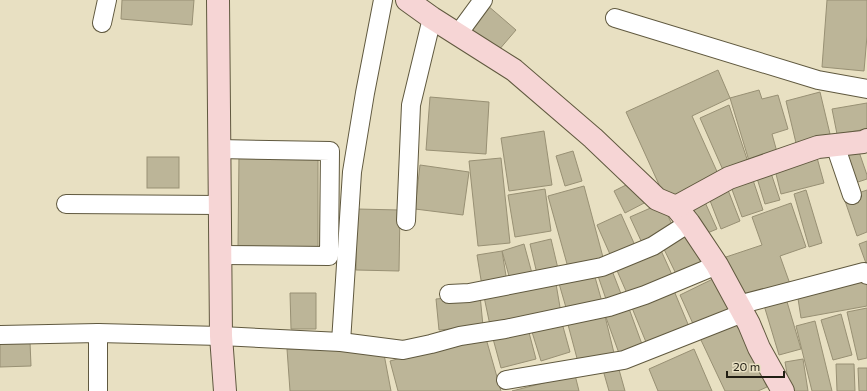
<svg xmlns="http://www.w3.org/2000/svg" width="867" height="391" viewBox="0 0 867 391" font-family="Commissioner,sans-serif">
<rect width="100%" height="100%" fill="#e8e0c2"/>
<g fill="#bcb598" stroke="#989074">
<polygon points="122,0 194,0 192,25 121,19"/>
<polygon points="827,0 867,0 867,36 864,71 822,67"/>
<polygon points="487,5 516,30 498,51 469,27"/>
<polygon points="718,70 730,98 692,116 719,176 666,200 626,112"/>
<polygon points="759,90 762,99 778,95 788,129 772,134 777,152 749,161 730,98"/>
<polygon points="820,92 830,134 796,143 786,101"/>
<polygon points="430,97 489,102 486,154 426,150"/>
<polygon points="867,103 867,129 837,134 832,109"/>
<polygon points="729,105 749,165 723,170 700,118"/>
<polygon points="544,131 552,185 509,191 501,138"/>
<polygon points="857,146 867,175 867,179 852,184 841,152"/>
<polygon points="573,151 582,181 565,186 556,156"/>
<polygon points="239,153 318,154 318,247 238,246"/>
<polygon points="816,154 824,183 781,194 774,166"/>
<rect x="147" y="157" width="32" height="31"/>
<polygon points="501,158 510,243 478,246 469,161"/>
<polygon points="420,165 469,172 463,215 415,209"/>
<polygon points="770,170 780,200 765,204 756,175"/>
<polygon points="752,177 763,210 742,217 730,184"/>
<polygon points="630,183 650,200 625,213 614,191"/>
<polygon points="584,186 604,261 569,271 548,196"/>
<polygon points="545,189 551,231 515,237 508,195"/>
<polygon points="728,190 740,221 721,229 709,198"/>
<polygon points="806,190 822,243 809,247 794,194"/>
<polygon points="867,190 867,232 857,236 844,198"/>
<polygon points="704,200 717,229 705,234 692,206"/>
<polygon points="662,203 675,231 643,245 630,217"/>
<polygon points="791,203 806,247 780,256 790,284 738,302 723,258 762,245 752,217"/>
<polygon points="357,209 400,210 399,271 356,270"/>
<polygon points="621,214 637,250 613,261 597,225"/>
<polygon points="688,229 705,265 678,278 661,243"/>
<polygon points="551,239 559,273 538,278 530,244"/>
<polygon points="867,241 867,266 859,244"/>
<polygon points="524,244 533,277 511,283 502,251"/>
<polygon points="659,246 673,277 629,298 615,266"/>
<polygon points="502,251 507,282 482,286 477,255"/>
<polygon points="611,268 623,299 608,305 597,273"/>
<polygon points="593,270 602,302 567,311 558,280"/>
<polygon points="719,276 734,307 694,326 680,295"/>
<polygon points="555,278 561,313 491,330 483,292"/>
<polygon points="867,280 867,306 801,318 797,292"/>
<polygon points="672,286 690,329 648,347 630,303"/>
<polygon points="290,293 316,293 316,329 291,329"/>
<polygon points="480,295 483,326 439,330 436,299"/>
<polygon points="785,295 801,349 779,355 763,302"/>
<polygon points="627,303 643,347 620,356 604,312"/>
<polygon points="867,308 867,358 858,360 847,312"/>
<polygon points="604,312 614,353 578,362 567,321"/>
<polygon points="841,314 852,355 833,360 821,320"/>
<polygon points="736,321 767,387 758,391 725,391 700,338"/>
<polygon points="815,321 832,391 812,391 796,326"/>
<polygon points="562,323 570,352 541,361 532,332"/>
<polygon points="527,325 536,359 501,368 492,335"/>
<polygon points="485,335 501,391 398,391 390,361"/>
<polygon points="30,342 31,366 0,367 0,344"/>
<polygon points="287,349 383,349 391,391 290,391"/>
<polygon points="694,349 712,391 658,391 649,369"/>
<polygon points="803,359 808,391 790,391 785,362"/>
<polygon points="836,364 854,364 855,391 837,391"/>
<polygon points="618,366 625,391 609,391 603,370"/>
<polygon points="858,368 867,368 867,391 859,391"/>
<polygon points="575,375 579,391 512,391"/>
</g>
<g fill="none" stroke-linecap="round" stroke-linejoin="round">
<g stroke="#60593f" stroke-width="20">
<g id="street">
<polyline points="615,18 818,80 867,89"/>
<polyline points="102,23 107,0"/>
<polyline points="458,34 483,0"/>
<polyline points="835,145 852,195"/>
<polyline points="219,149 330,151 329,256 220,255"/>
<polyline points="66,204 220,205"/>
<polyline points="406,221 411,105 432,18"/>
<polyline points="449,294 469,293 602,267 653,246 689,223"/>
<polyline points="738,305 864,272 867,275"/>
<polyline points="98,333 98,391"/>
<polyline points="0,335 98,333 221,336 341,342 403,350 431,344 460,336 505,329 609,307 645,295 717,265"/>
<polyline points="341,342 352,172 365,93 383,0"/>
<polyline points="506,380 624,360 743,313"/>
</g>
</g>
<g stroke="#60593f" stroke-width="24">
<g id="secondary">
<polyline points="218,0 221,336 225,391"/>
<polyline points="407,0 432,18 514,70 593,138 657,199 676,207 689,223 717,265 749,324 759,348 783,391"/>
<polyline points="676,207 729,178 818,147 863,142 867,140"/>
</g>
</g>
<use href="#street" stroke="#fff" stroke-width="18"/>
<use href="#secondary" stroke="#f6d5d5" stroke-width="22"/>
</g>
<path d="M727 371v6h57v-6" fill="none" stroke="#211e13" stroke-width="2"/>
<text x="733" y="371" font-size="12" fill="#211e13" stroke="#e8e0c2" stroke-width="3" paint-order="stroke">20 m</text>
</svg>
